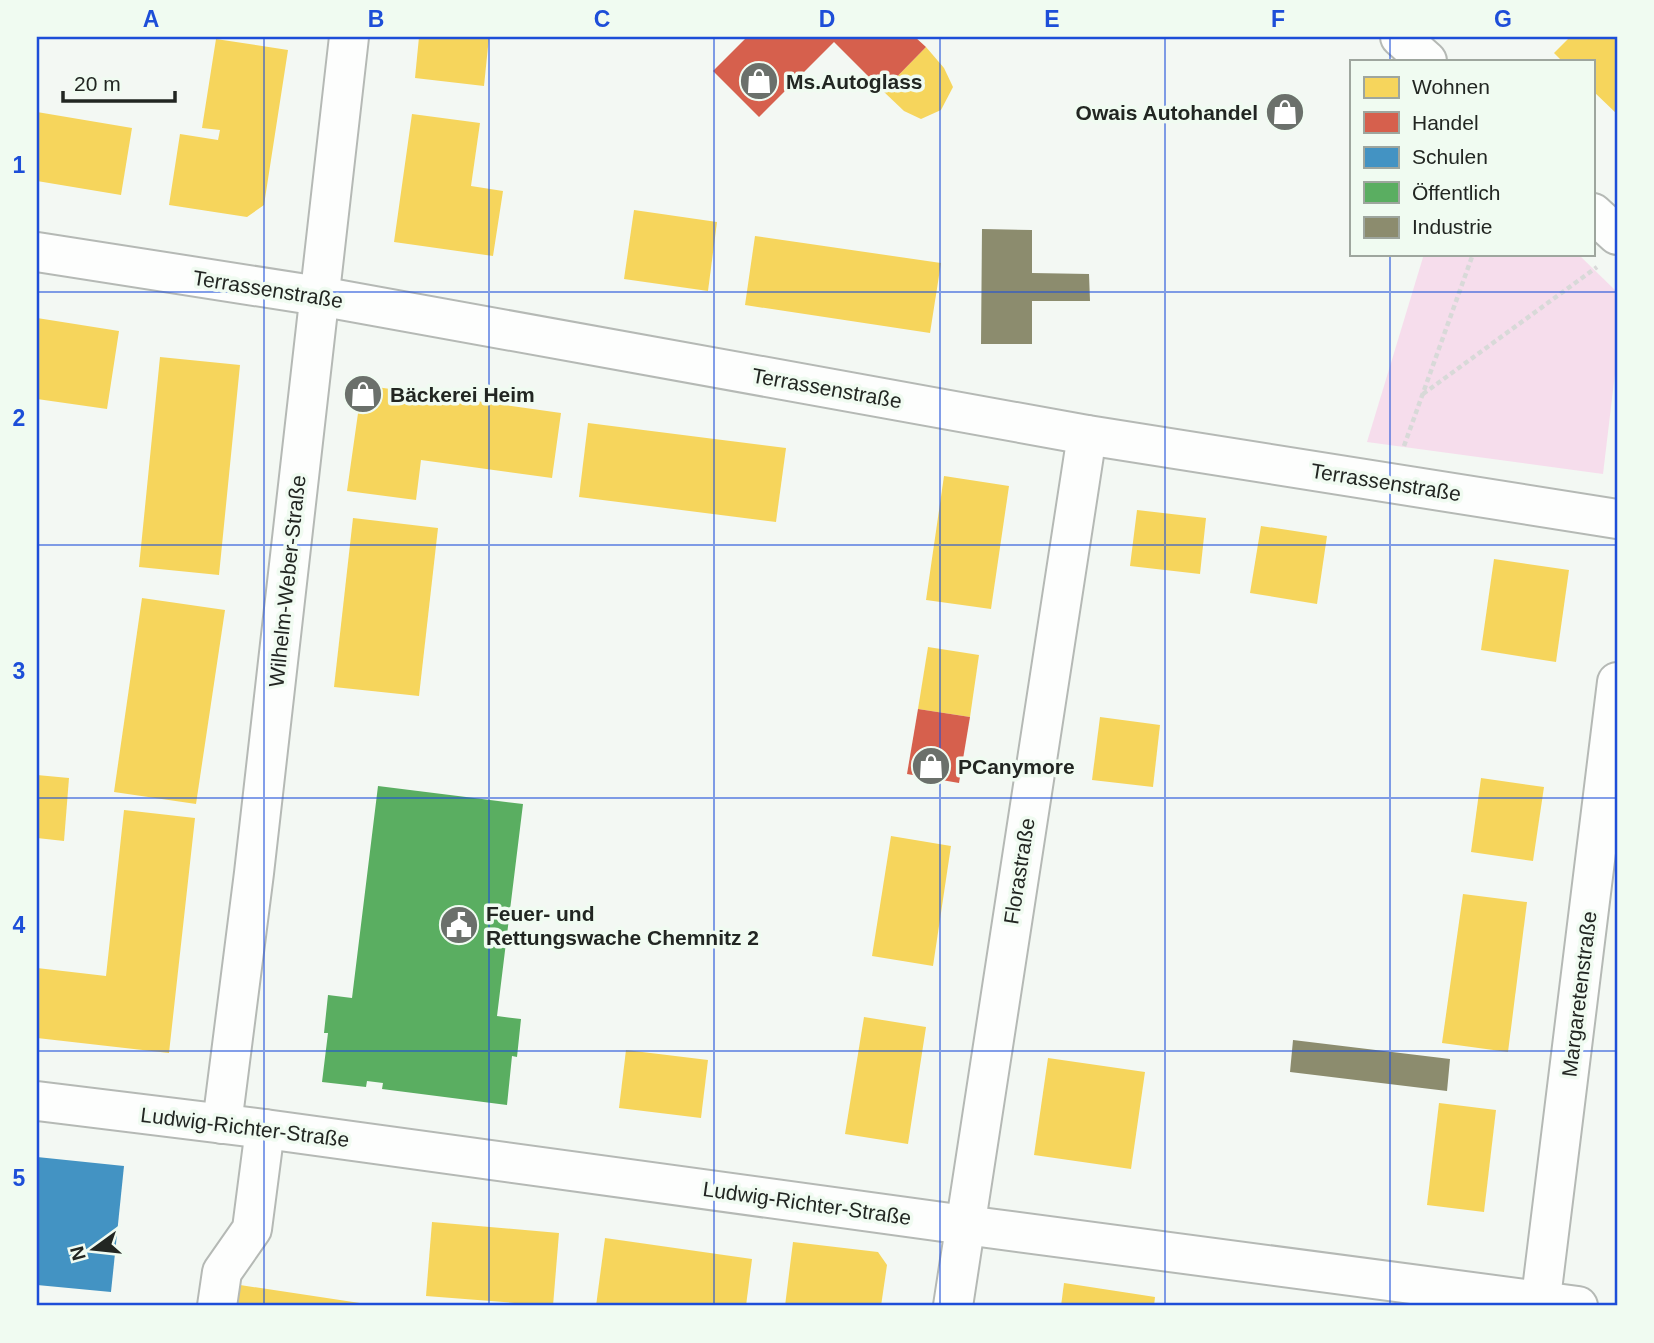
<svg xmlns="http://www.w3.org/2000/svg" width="1654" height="1343" viewBox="0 0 1654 1343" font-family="Helvetica,sans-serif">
<rect width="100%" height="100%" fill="#f3f8f3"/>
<polygon fill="#f6ddec" points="1424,254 1578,254 1617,292 1617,357 1603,474 1367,442"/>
<g fill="#f6d55c">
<polygon points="419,37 489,37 484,86 415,78"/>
<polygon points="1570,37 1617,37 1617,114 1593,91 1593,61 1562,61 1554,53"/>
<polygon points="216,39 288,50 264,205 247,217 169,205 180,134 218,140 220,130 202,128"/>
<polygon points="926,47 944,68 953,87 941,110 921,119 904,111 883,91"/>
<polygon points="37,112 132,128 121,195 37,181"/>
<polygon points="412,114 480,123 471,186 503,191 493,256 394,242"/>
<polygon points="634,210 717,222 708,291 624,279"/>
<polygon points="755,236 941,263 930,333 745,305"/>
<polygon points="37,318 119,331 107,409 37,399"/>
<polygon points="160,357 240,365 219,575 139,567"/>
<polygon points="362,385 561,413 552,478 421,460 416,500 347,491"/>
<polygon points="588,423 786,448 776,522 579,497"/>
<polygon points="944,476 1009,486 991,609 926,600"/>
<polygon points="1137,510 1206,518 1200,574 1130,566"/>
<polygon points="353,518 438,528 419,696 334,687"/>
<polygon points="1261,526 1327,536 1317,604 1250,593"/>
<polygon points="1494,559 1569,570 1556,662 1481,650"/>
<polygon points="142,598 225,610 196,804 114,792"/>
<polygon points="928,647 979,655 970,717 918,709"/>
<polygon points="1100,717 1160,725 1153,787 1092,780"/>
<polygon points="37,775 69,778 64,841 37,838"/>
<polygon points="1481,778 1544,787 1533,861 1471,852"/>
<polygon points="124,810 195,818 169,1053 37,1038 37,968 106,976"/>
<polygon points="891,836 951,846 933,966 872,956"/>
<polygon points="1463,894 1527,902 1508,1052 1442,1043"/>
<polygon points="864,1017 926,1027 908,1144 845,1134"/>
<polygon points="626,1050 708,1060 701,1118 619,1108"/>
<polygon points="1048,1058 1145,1072 1131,1169 1034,1155"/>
<polygon points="1439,1103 1496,1110 1484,1212 1427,1205"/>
<polygon points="432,1222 559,1233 553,1306 426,1296"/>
<polygon points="605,1238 752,1259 746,1306 596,1306"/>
<polygon points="793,1242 878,1252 887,1265 881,1306 785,1306"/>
<polygon points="1064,1283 1155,1297 1154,1306 1061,1306"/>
<polygon points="240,1285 373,1305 373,1306 237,1306"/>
</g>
<g fill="#d6604d">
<polygon points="747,37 915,37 926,47 883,91 834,42 759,117 713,71"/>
<polygon points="918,709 970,717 959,783 907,774"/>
</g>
<polygon fill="#4393c3" points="37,1157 124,1166 111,1292 37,1285"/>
<polygon fill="#5aae61" points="378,786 523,804 497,1016 521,1019 517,1057 512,1056 507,1105 382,1089 383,1083 367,1081 366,1087 322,1082 328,1033 324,1033 328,995 352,998"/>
<g fill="#8c8c6e">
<polygon points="982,229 1032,230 1032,273 1089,274 1090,301 1032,301 1032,344 981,344"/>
<polygon points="1293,1040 1450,1059 1447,1091 1290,1072"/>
</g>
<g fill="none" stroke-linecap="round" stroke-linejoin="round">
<g stroke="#b5b9b5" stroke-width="42">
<g id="minor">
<polyline points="37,252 319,296 1087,435 1617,519"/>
<polyline points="37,1101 265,1129 965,1225 1578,1306"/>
<polyline points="222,1124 254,873 349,37"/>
<polyline points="217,1306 222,1272 252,1229 265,1129"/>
<polyline points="953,1306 1087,435"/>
<polyline points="1540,1306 1617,682"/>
</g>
</g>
<g stroke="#b5b9b5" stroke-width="42">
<g id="major">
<polyline points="1400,37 1427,61"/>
<polyline points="1593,213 1617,235"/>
</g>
</g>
<g stroke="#d8d9d8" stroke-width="4.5" stroke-dasharray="5 3.5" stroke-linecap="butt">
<polyline points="1423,394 1597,267"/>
<polyline points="1404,446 1473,254"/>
</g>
<use href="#minor" stroke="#fdfefd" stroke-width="38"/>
<use href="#major" stroke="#fdfefd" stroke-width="38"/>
</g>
<path fill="none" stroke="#1d4ed8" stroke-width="2" stroke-opacity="0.55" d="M 264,37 L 264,1306M 489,37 L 489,1306M 714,37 L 714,1306M 940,37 L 940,1306M 1165,37 L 1165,1306M 1390,37 L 1390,61M 1390,254 L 1390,1306M 37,292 L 1617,292M 37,545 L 1617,545M 37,798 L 1617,798M 37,1051 L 1617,1051"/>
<defs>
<g id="shop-disc" transform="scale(2.0125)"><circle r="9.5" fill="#6b706b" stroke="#f0fbf1"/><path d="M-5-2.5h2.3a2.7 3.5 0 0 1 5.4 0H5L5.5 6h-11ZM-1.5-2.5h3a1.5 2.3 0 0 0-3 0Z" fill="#fff"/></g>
<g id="civic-disc" transform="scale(2.0125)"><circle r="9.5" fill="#6b706b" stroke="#f0fbf1"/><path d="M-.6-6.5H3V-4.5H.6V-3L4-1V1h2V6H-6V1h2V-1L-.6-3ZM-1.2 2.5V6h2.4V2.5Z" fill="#fff"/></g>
</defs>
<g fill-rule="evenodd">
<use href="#shop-disc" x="759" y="81"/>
<use href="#shop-disc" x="1285" y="112"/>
<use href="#shop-disc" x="363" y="394"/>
<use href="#shop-disc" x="931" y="766"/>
<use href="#civic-disc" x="459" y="925"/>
</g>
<g text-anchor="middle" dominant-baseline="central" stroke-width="7" stroke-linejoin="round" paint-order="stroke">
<g font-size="21" font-weight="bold" fill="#222622" stroke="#f0fbf1" text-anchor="start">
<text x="786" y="81">Ms.Autoglass</text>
<text x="1258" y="112" text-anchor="end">Owais Autohandel</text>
<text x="390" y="394">Bäckerei Heim</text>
<text x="958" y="766">PCanymore</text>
<text x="486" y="913">Feuer- und<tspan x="486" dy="24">Rettungswache Chemnitz 2</tspan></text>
</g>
<g font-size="21" fill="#222622" stroke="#f0fbf1">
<text transform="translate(268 289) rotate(9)">Terrassenstraße</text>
<text transform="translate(827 388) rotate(10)">Terrassenstraße</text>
<text transform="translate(1386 482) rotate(9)">Terrassenstraße</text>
<text transform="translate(287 581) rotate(-84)">Wilhelm-Weber-Straße</text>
<text transform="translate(1019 871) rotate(-81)">Florastraße</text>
<text transform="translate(1579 994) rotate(-83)">Margaretenstraße</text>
<text transform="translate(245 1127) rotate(7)">Ludwig-Richter-Straße</text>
<text transform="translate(807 1203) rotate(8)">Ludwig-Richter-Straße</text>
</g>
</g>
<rect width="1654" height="1343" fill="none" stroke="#f0fbf1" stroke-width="77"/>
<rect x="1350" y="60" width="245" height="196" fill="#f0fbf1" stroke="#9ea69e" stroke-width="2"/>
<rect x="1364" y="77" width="35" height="21" fill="#f6d55c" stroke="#9ea69e" stroke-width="2"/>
<text x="1412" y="94" font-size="21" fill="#222622">Wohnen</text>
<rect x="1364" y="112" width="35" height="21" fill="#d6604d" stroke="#9ea69e" stroke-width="2"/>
<text x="1412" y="130" font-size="21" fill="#222622">Handel</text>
<rect x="1364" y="147" width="35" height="21" fill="#4393c3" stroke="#9ea69e" stroke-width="2"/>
<text x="1412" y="164" font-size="21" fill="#222622">Schulen</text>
<rect x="1364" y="182" width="35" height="21" fill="#5aae61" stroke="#9ea69e" stroke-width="2"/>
<text x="1412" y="200" font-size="21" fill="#222622">Öffentlich</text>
<rect x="1364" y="217" width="35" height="21" fill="#8c8c6e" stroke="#9ea69e" stroke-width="2"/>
<text x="1412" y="234" font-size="21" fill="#222622">Industrie</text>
<g transform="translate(94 1249) rotate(255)" stroke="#f0fbf1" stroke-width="5" paint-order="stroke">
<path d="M0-5L12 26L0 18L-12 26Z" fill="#222622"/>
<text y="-10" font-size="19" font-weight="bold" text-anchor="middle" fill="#222622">N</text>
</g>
<path d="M63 91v10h112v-10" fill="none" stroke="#222622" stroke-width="3.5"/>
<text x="74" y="91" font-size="21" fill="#222622" stroke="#f0fbf1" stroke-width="5" paint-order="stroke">20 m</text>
<rect x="38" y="38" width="1578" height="1266" fill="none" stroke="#1d4ed8" stroke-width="2.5"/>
<g font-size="23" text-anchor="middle" font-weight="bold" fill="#1d4ed8">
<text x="151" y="27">A</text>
<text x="376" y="27">B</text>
<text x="602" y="27">C</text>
<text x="827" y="27">D</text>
<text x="1052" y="27">E</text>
<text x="1278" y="27">F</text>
<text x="1503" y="27">G</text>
<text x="19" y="173">1</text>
<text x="19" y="426">2</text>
<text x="19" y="679">3</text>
<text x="19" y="933">4</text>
<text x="19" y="1186">5</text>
</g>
</svg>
